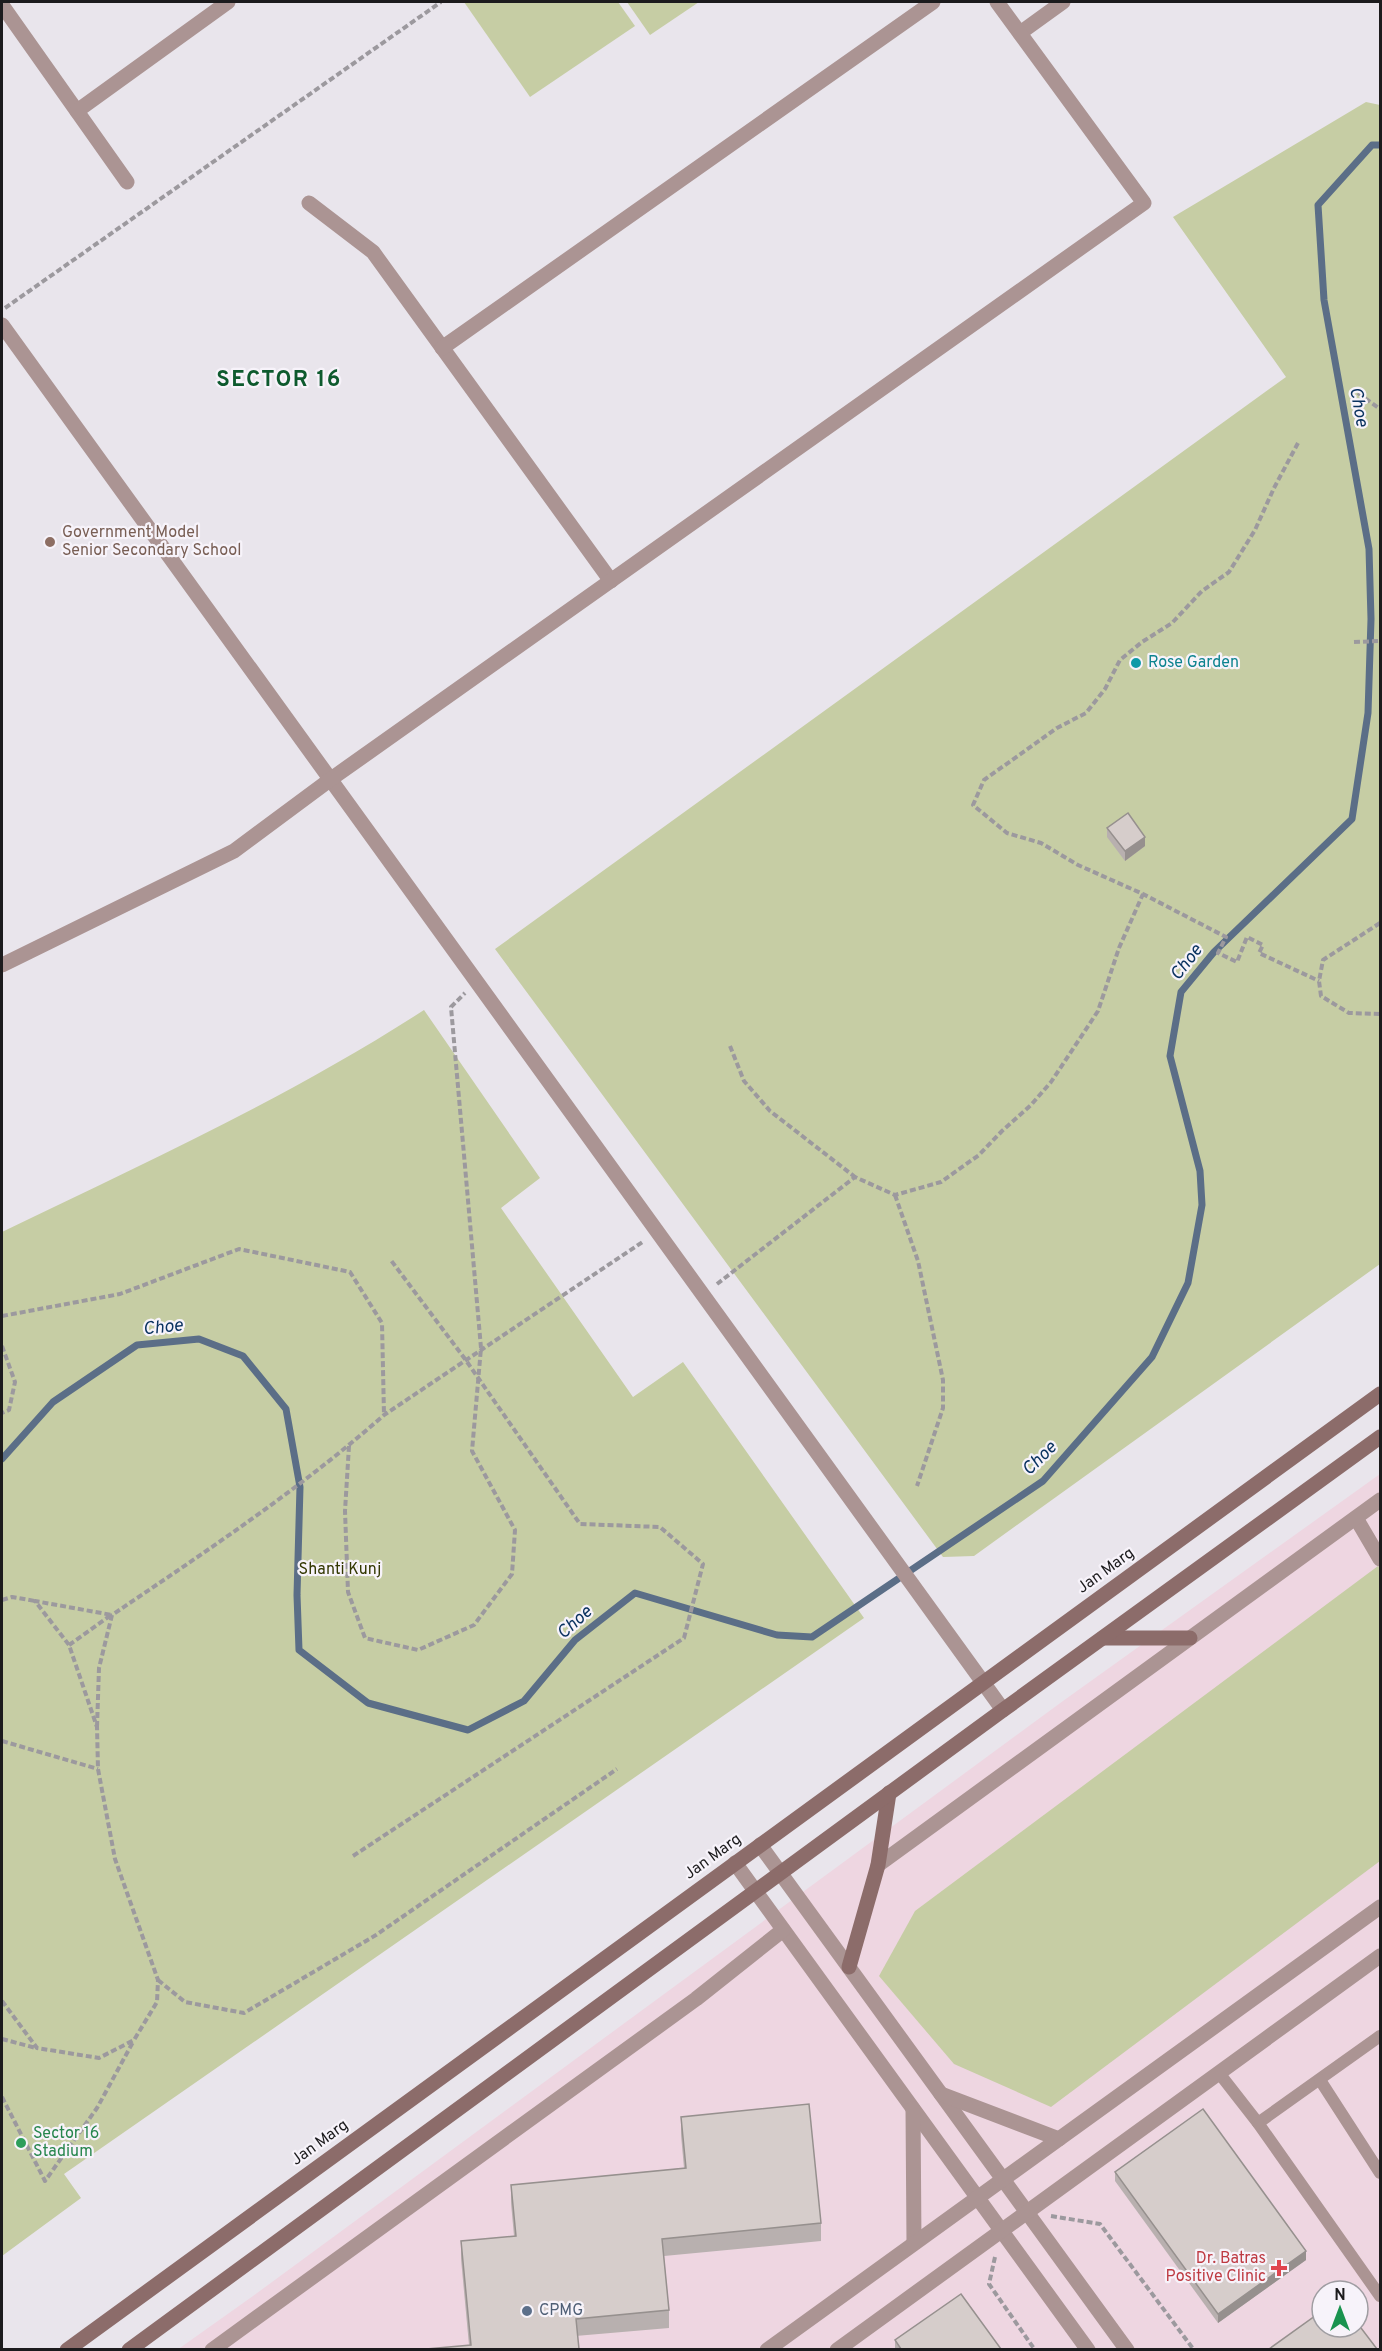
<svg xmlns="http://www.w3.org/2000/svg" width="1382" height="2351" viewBox="0 0 1382 2351" font-family="Overpass,sans-serif">
<rect width="100%" height="100%" fill="#e9e5ec"/>
<path fill="#eed6e1" fill-rule="evenodd" d="M 1380,1474 L 1380,2349 L 177,2350 L 253,2296 L 1063,1701 ZM 1322,2291 L 1358,2291 L 1358,2327 L 1322,2327 Z"/>
<g fill="#c6cda4">
<polygon points="464,2 618,2 635,26 530,97"/>
<polygon points="627,2 699,2 650,35"/>
<polygon points="1366,102 1380,105 1380,1264 974,1556 943,1557 495,949 1286,377 1173,217"/>
<path d="M 424,1010 L 540,1178 L 501,1208 L 633,1397 L 683,1362 L 864,1618 L 64,2174 L 81,2198 L 2,2256 L 2,1232 C 144,1163 290,1097 424,1010 Z"/>
<polygon points="1378,1566 1380,1569 1380,1861 1051,2107 954,2064 879,1976 915,1911"/>
</g>
<g fill="none" stroke-linecap="round" stroke-linejoin="round">
<polyline stroke="#5b6e87" stroke-width="7" points="2,1459 53,1402 137,1345 199,1339 243,1356 286,1409 300,1487 297,1595 299,1650 368,1703 468,1730 524,1701 575,1640 635,1593 777,1635 812,1637 1043,1481 1152,1357 1188,1283 1202,1205 1200,1171 1170,1056 1181,992 1214,952 1352,819 1368,713 1371,619 1369,549 1324,300 1318,205 1372,145 1380,145"/>
<g stroke="#9c999e" stroke-width="4" stroke-dasharray="6 3" stroke-linecap="butt">
<polyline points="5,308 441,2"/>
<polyline points="1358,393 1380,409"/>
<polyline points="1298,443 1274,488 1255,530 1229,572 1202,591 1172,623 1142,642 1120,660 1105,689 1086,713 1057,728 984,780 973,805 1007,833 1041,843 1078,865 1143,894 1226,937 1218,953 1237,962 1247,937 1263,945 1259,953 1319,981"/>
<polyline points="1354,642 1380,641"/>
<polyline points="1380,923 1323,960 1319,981 1321,996 1349,1013 1380,1014"/>
<polyline points="730,1046 744,1081 770,1111 855,1177"/>
<polyline points="895,1195 918,1261 943,1380 943,1408 917,1486"/>
<polyline points="717,1284 855,1177 895,1195 941,1182 979,1155 1002,1131 1031,1105 1051,1082 1098,1011 1119,948 1143,894"/>
<polyline points="2,1316 120,1294 239,1249 350,1272 382,1323 384,1415"/>
<polyline points="2,1346 15,1382 9,1410 2,1413"/>
<polyline points="349,1446 345,1511 348,1592 365,1638 418,1650 474,1625 512,1574 515,1530 472,1451 481,1348 451,1007 465,993"/>
<polyline points="2,1600 12,1597 35,1601"/>
<polyline points="69,1645 111,1615"/>
<path d="M 97,1727 L 99,1668 L 112,1615 C 205,1552 299,1490 384,1415 L 644,1241"/>
<polyline points="2,1741 98,1769"/>
<polyline points="353,1856 684,1638 703,1564 660,1527 580,1524 465,1359 390,1259"/>
<polyline points="158,1980 185,2002 244,2013 376,1935 617,1769"/>
<polyline points="2,2001 37,2048 99,2058 134,2040 157,2002 158,1980 115,1859 98,1769 97,1727 69,1645 35,1601 112,1615"/>
<polyline points="2,2039 36,2048"/>
<polyline points="2,2097 45,2181 97,2108 133,2042"/>
<polyline points="1051,2216 1100,2224 1194,2350"/>
<polyline points="995,2257 989,2284 1035,2350"/>
</g>
<g stroke="#ab9493" stroke-width="12">
<polyline points="1380,2036 1258,2123 1380,2296"/>
<polyline points="1219,2073 1258,2123"/>
<polyline points="1320,2080 1380,2173"/>
</g>
<g stroke="#ab9493" stroke-width="15">
<polyline points="2,5 127,182"/>
<polyline points="1020,33 1063,2"/>
<polyline points="77,111 228,2"/>
<polyline points="309,203 373,252 611,581"/>
<polyline points="2,325 1003,1710"/>
<polyline points="442,348 933,2"/>
<polyline points="2,965 234,851 331,779 1144,203 997,2"/>
<polyline points="1356,1518 1380,1559"/>
<polyline points="760,1845 1127,2350"/>
<polyline points="735,1863 1088,2350"/>
<polyline points="941,2094 1059,2139"/>
<polyline points="913,2109 914,2243"/>
<polyline points="767,2350 1380,1907"/>
<polyline points="837,2350 1380,1956"/>
</g>
<g stroke="#ab9493" stroke-width="15">
<polyline points="878,1865 1380,1500"/>
<polyline points="212,2350 696,1999 783,1930"/>
</g>
<g stroke="#8c6c6a" stroke-width="15">
<polyline points="1103,1638 1190,1638"/>
<polyline points="849,1967 878,1865 889,1793"/>
<polyline points="67,2350 1380,1394"/>
<polyline points="129,2350 1003,1710 1380,1437"/>
</g>
</g>
<g fill="#b8b0af">
<polygon points="1107,828 1145,846 1125,861 1107,837"/>
<polygon points="681,2117 821,2223 821,2241 664,2256 669,2310 669,2328 469,2345 461,2259 461,2241 514,2236 511,2203 511,2185 684,2168 681,2135"/>
<polygon points="1115,2172 1306,2260 1218,2323 1115,2181"/>
<polygon points="895,2340 1001,2349 895,2349"/>
</g>
<g fill="#96908e">
<polygon points="1145,837 1145,846 1125,861 1125,851"/>
<polygon points="1306,2251 1306,2260 1218,2323 1218,2314"/>
</g>
<g fill="#d6cdcb" stroke="#96908e" stroke-width="1.5">
<polygon points="1128,813 1145,837 1125,851 1107,828"/>
<polygon points="809,2104 821,2223 662,2239 669,2310 576,2319 579,2349 426,2349 471,2345 461,2241 516,2236 511,2185 686,2168 681,2117"/>
<polygon points="1203,2109 1306,2251 1218,2314 1115,2172"/>
<polygon points="961,2294 1001,2349 901,2349 895,2340"/>
<polygon points="1322,2311 1322,2327 1358,2327 1358,2324 1377,2349 1269,2349"/>
</g>
<circle fill="#8d6e63" stroke="#f7f3fa" stroke-width="2" cx="50" cy="542" r="6"/>
<circle fill="#0f9aa8" stroke="#f7f3fa" stroke-width="2" cx="1136" cy="663" r="6"/>
<circle fill="#2e9e5b" stroke="#f7f3fa" stroke-width="2" cx="21" cy="2143" r="6"/>
<path fill="#e0444e" stroke="#f7f3fa" stroke-width="2" d="M1276 2259h6v6h6v6h-6v6h-6v-6h-6v-6h6z"/>
<circle fill="#5c6f8a" stroke="#f7f3fa" stroke-width="2" cx="527" cy="2311" r="6"/>
<g text-anchor="middle" dominant-baseline="central" stroke-width="4.5" stroke-linejoin="round" paint-order="stroke">
<g font-size="16" fill="#785e54" stroke="#f7f3fa" text-anchor="start">
<text x="62" y="533">Government Model<tspan x="62" dy="18">Senior Secondary School</tspan></text>
</g>
<g font-size="16" fill="#0d838f" stroke="#f7f3fa" text-anchor="start">
<text x="1148" y="663">Rose Garden</text>
</g>
<g font-size="16" fill="#323700" stroke="#f7f3fa">
<text x="340" y="1570">Shanti Kunj</text>
</g>
<g font-size="16" fill="#1c1b1d" stroke="#f7f3fa">
<text transform="translate(1106 1571) rotate(-36)">Jan Marg</text>
<text transform="translate(713 1857) rotate(-36)">Jan Marg</text>
<text transform="translate(320 2143) rotate(-36)">Jan Marg</text>
</g>
<g font-size="16" fill="#27864d" stroke="#f7f3fa" text-anchor="start">
<text x="33" y="2134">Sector 16<tspan x="33" dy="18">Stadium</tspan></text>
</g>
<g font-size="16" fill="#be3a42" stroke="#f7f3fa" text-anchor="end">
<text x="1266" y="2259">Dr. Batras<tspan x="1266" dy="18">Positive Clinic</tspan></text>
</g>
<g font-size="16" fill="#4e5e75" stroke="#f7f3fa" text-anchor="start">
<text x="539" y="2311">CPMG</text>
</g>
<g font-size="18" font-style="italic" fill="#0b3360" stroke="#f7f3fa">
<text transform="translate(1358 407) rotate(80)">Choe</text>
<text transform="translate(1187 963) rotate(-52)">Choe</text>
<text transform="translate(163 1328) rotate(-6)">Choe</text>
<text transform="translate(1040 1459) rotate(-45)">Choe</text>
<text transform="translate(575 1623) rotate(-42)">Choe</text>
</g>
<g font-size="22" font-weight="bold" letter-spacing="1.5" fill="#0e5a2e" stroke="#f7f3fa">
<text x="279" y="380">SECTOR 16</text>
</g>
</g>
<rect width="1382" height="2351" fill="none" stroke="#1c1b1d" stroke-width="6"/>
<g transform="translate(1340 2309)"><circle r="28" fill="#f7f3fa" stroke="#9f9da2" stroke-width="1.5"/>
<path d="M0-4.5L10 22L0 15L-10 22Z" fill="#1a934f"/>
<text y="-9" font-size="16" font-weight="bold" text-anchor="middle" fill="#1c1b1d">N</text>
</g>
</svg>
